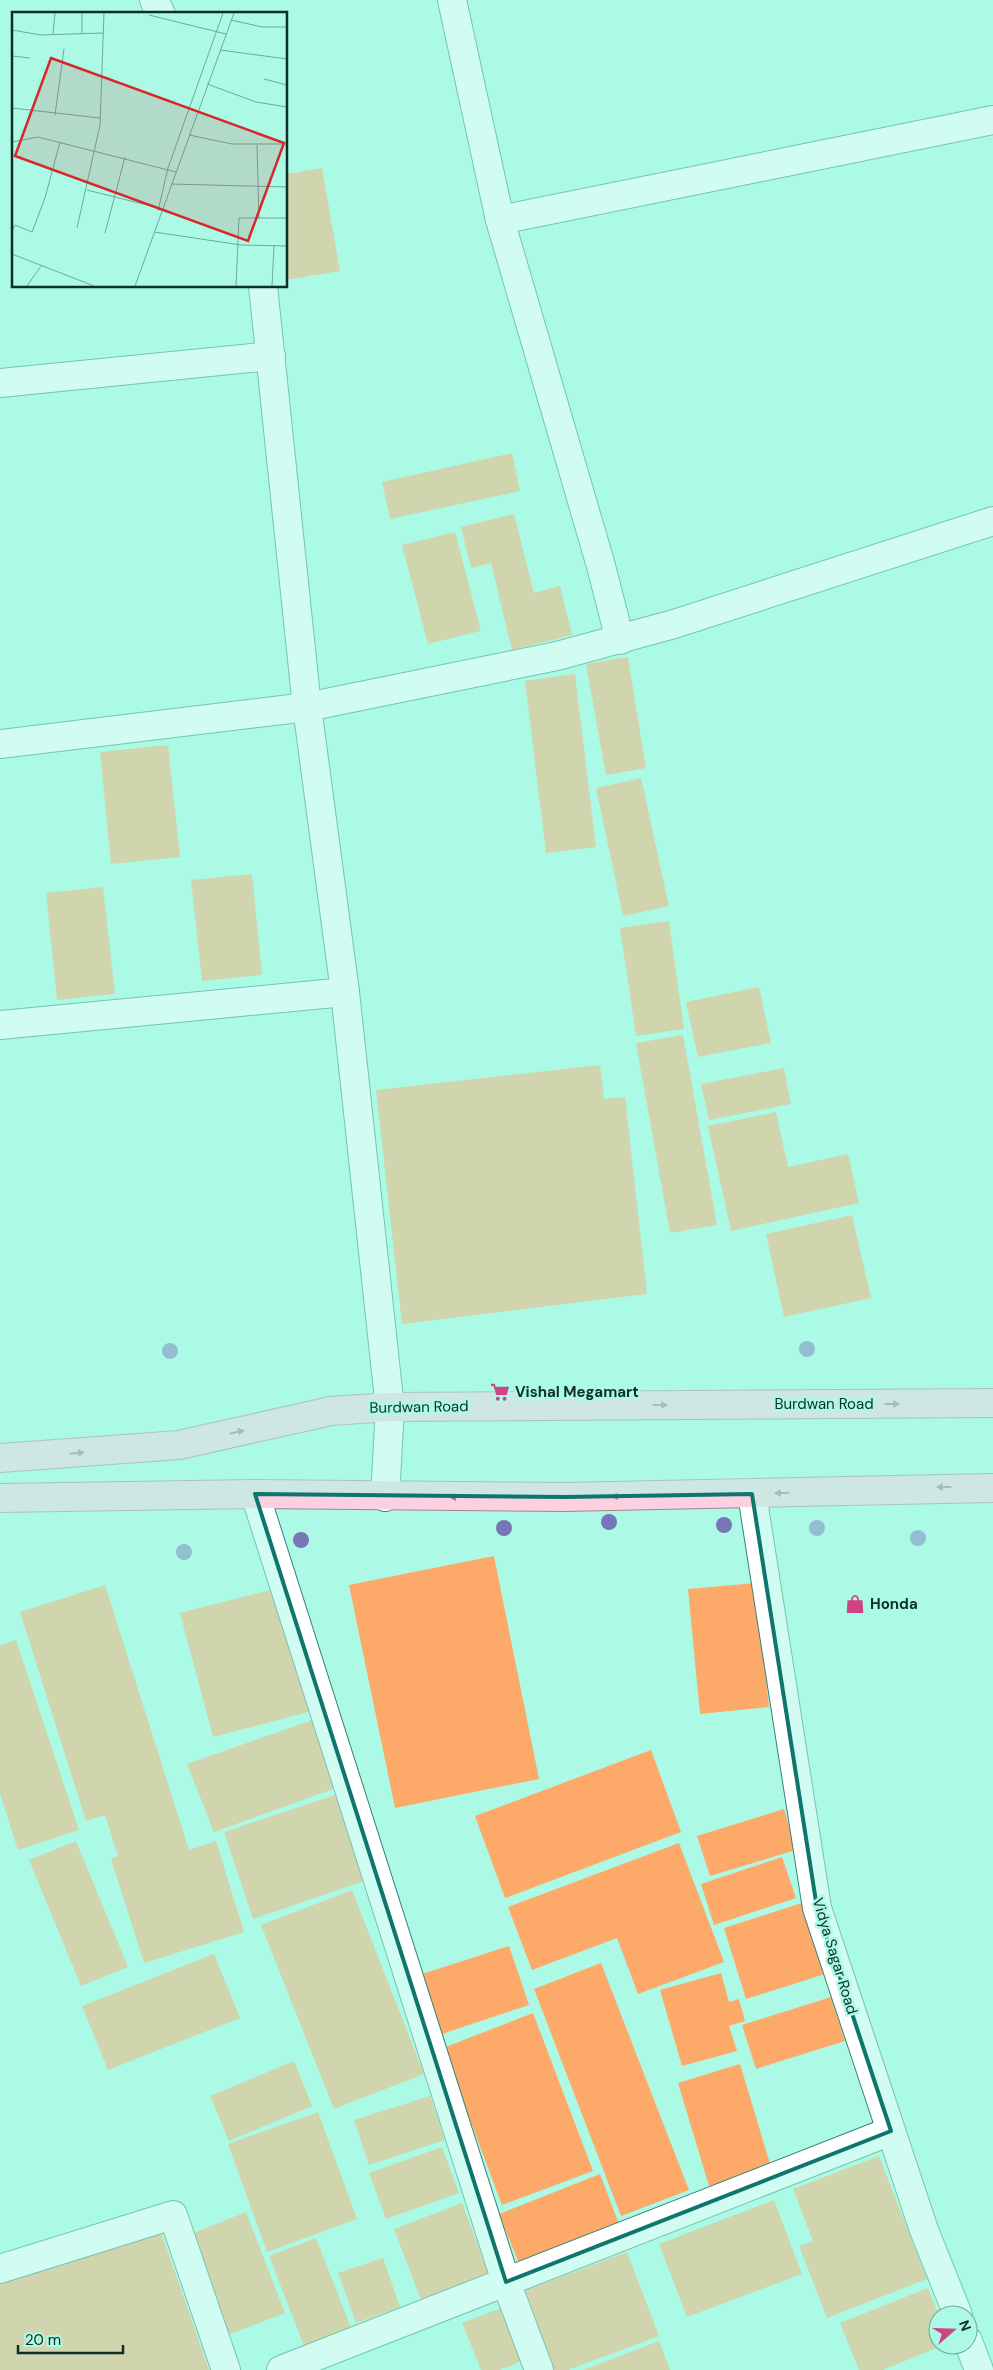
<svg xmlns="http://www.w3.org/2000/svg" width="993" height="2370" viewBox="0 0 993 2370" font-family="'DM Sans',sans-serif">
<rect width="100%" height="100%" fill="#acfae6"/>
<g fill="#fda96a">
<polygon points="322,168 340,271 286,280 286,174"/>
<polygon points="512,453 520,491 390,519 382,482"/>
<polygon points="514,514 534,593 560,586 572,635 512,650 491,563 471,568 461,527"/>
<polygon points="455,532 481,631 428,644 402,545"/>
<polygon points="628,657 646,768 606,775 586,664"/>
<polygon points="575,674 596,847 546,853 525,681"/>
<polygon points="168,745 180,857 111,864 100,752"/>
<polygon points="641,778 669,906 623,916 596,788"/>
<polygon points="252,874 262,975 202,981 191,880"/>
<polygon points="103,887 115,994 57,1000 46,893"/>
<polygon points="669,921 684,1029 636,1036 620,928"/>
<polygon points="759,987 771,1043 698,1057 686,1002"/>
<polygon points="683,1035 717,1225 670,1233 636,1043"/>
<polygon points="600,1065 604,1099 625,1097 647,1294 402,1324 376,1090"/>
<polygon points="784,1068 791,1104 709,1120 701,1084"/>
<polygon points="776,1112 788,1167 848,1154 859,1203 731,1231 708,1126"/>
<polygon points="852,1215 871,1298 784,1317 766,1234"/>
<polygon points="494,1556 539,1779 395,1808 349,1585"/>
<polygon points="756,1583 769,1707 700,1714 688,1589"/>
<polygon points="105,1585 189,1850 216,1841 244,1932 144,1963 111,1859 118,1856 105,1815 86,1821 20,1612"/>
<polygon points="278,1588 309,1712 213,1737 180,1613"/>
<polygon points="16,1640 79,1830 18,1850 0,1794 0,1645"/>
<polygon points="315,1719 339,1787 214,1832 187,1764"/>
<polygon points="651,1750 681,1832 505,1898 475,1816"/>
<polygon points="338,1794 367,1880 253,1919 224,1832"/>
<polygon points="784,1809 796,1850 710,1876 697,1836"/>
<polygon points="76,1841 128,1967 81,1986 29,1860"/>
<polygon points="679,1843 724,1962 638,1994 617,1938 532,1970 508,1907"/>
<polygon points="782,1857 796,1898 714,1925 701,1884"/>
<polygon points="352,1890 424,2074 334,2109 261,1925"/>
<polygon points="805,1902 828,1973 746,1999 724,1928"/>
<polygon points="509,1946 529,2005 439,2035 419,1975"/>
<polygon points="214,1954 240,2018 108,2070 82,2006"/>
<polygon points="601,1963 689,2190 621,2216 534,1989"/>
<polygon points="721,1973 729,2002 739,1999 745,2021 729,2026 737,2051 682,2066 660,1990"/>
<polygon points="831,1997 845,2041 756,2069 742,2025"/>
<polygon points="533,2013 593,2171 502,2205 443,2048"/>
<polygon points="294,2061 312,2106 229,2141 210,2096"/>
<polygon points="740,2064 771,2167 709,2186 678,2083"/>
<polygon points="430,2096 445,2140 369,2165 354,2120"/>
<polygon points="318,2112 357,2219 267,2252 228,2144"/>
<polygon points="442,2147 459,2193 386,2219 369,2173"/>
<polygon points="879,2156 927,2279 827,2318 799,2246 813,2241 793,2189"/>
<polygon points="600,2174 619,2224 519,2263 499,2214"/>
<polygon points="774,2200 802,2274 687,2317 659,2244"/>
<polygon points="462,2203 489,2275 421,2300 394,2229"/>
<polygon points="246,2212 285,2313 225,2336 186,2236"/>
<polygon points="160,2229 209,2370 0,2370 0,2284"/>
<polygon points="316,2238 353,2333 306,2351 269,2256"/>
<polygon points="627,2252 659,2336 568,2370 554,2370 524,2291"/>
<polygon points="383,2258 400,2307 356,2323 338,2273"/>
<polygon points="928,2288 939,2315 938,2345 944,2345 883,2370 859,2370 840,2323"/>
<polygon points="506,2306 527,2359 500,2370 481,2370 462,2323"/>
<polygon points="659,2341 670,2370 583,2370"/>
</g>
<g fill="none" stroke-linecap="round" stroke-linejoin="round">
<g stroke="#348372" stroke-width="30">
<g id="minor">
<polyline points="154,0 161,14"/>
<polyline points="452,0 500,220 601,566 620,640"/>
<polyline points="500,220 993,120"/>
<polyline points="263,286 307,707 345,992 387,1381 390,1407 385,1497"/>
<polyline points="0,383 271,356"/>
<polyline points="0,744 307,707 557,656 674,624 993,521"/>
<polyline points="0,1025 345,992"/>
<polyline points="255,1494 506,2282 539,2370"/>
<polyline points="752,1494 817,1908 924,2230 958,2315"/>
<polyline points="0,2269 173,2215 226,2370"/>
<polyline points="968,2341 979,2370"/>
<polyline points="281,2370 891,2131"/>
</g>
</g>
<g stroke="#a68391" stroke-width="30">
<g id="major">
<polyline points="0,1458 179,1445 331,1411 390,1407 993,1403"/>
<polyline points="0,1498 255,1494 565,1497 993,1488"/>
</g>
</g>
<use href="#minor" stroke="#fff" stroke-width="28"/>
<use href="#major" stroke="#fbd0df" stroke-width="28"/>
</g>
<g fill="#7777b8">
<circle cx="807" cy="1349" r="8"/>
<circle cx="170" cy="1351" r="8"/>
<circle cx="609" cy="1522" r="8"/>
<circle cx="724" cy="1525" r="8"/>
<circle cx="504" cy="1528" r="8"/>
<circle cx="817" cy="1528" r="8"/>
<circle cx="918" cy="1538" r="8"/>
<circle cx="301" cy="1540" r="8"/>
<circle cx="184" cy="1552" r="8"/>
</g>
<defs><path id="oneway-solid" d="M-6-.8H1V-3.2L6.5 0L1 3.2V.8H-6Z" transform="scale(1.25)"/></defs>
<g fill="#848084">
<use href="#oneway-solid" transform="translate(892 1404)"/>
<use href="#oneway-solid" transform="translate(660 1405)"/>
<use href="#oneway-solid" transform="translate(237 1432) rotate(-13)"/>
<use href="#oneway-solid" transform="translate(77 1453) rotate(-5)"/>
<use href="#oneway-solid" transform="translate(944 1487) rotate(-180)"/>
<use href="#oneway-solid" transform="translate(782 1493) rotate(178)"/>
<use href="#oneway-solid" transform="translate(619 1496) rotate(179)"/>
<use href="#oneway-solid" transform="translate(457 1497) rotate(-180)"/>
</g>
<path d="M0 0H993V2370H0ZM 255,1494 L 565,1497 L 752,1494 L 817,1908 L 891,2131 L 506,2282 Z" fill="#acfae6" fill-opacity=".55" fill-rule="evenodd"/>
<path fill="none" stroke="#0f766e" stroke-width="4" stroke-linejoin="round" d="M 255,1494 L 565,1497 L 752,1494 L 817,1908 L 891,2131 L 506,2282 Z"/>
<defs>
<g id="supermarket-bare" transform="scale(1.5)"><path d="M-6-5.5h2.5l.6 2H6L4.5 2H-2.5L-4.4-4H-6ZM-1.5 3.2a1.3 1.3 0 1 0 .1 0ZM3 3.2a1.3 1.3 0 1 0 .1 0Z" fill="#cd4582" stroke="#acfae6" stroke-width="2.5" paint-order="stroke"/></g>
<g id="shop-bare" transform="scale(1.5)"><path d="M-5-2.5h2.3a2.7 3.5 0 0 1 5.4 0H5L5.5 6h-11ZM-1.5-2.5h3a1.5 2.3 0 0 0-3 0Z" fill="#cd4582" stroke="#acfae6" stroke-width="2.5" paint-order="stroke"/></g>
</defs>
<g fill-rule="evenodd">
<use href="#supermarket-bare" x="500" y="1392"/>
<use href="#shop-bare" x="855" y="1604"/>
</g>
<g text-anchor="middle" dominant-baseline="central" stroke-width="5" stroke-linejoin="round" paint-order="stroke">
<g font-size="15" font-weight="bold" fill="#0e2f28" stroke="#acfae6" text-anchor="start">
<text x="515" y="1392">Vishal Megamart</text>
<text x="870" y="1604">Honda</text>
</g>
<g font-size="15" fill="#0e2f28" stroke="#acfae6">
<text x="824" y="1404">Burdwan Road</text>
<text transform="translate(419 1407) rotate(-1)">Burdwan Road</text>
<text transform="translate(835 1956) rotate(73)">Vidya Sagar Road</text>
</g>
</g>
<g transform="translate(12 12)">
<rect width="275" height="275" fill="#acfae6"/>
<path fill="none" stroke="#6da99a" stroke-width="1" d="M 70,1 L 70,21M 137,3 L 214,22M 219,8 L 250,15 L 275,15M 0,18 L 29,23 L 91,21M 41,22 L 43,1M 208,38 L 275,47M 0,44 L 18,46M 252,67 L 275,73M 195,72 L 244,90 L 275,95M 0,96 L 88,106M 43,103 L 52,37M 177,123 L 220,132 L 275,132M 0,130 L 26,125 L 164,160M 245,133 L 247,207M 159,172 L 275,175M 75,178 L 147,196M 146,199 L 156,156 L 211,1M 65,216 L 88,113 L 92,1M 0,219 L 3,213 L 20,220 L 33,186 L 48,130M 142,220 L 229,233 L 275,234M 93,221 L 113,145M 0,242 L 82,274M 15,274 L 29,254M 123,274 L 222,1M 224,274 L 227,206 L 275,206M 260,274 L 262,233"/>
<path fill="#d62828" fill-opacity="0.15" stroke="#d62828" stroke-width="2.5" d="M 39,46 L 272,131 L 236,229 L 3,144 Z"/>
<rect width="275" height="275" fill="none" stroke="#0e2f28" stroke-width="2.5"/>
</g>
<g transform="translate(953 2330) rotate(70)"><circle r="24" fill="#acfae6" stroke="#6da99a"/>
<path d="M0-4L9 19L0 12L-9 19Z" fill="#cd4582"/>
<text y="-8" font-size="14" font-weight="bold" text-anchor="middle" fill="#0e2f28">N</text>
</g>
<path d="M18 2345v8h105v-8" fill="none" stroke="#0e2f28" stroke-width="2.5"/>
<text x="25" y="2345" font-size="15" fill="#0e2f28" stroke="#acfae6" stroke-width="4" paint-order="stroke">20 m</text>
</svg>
